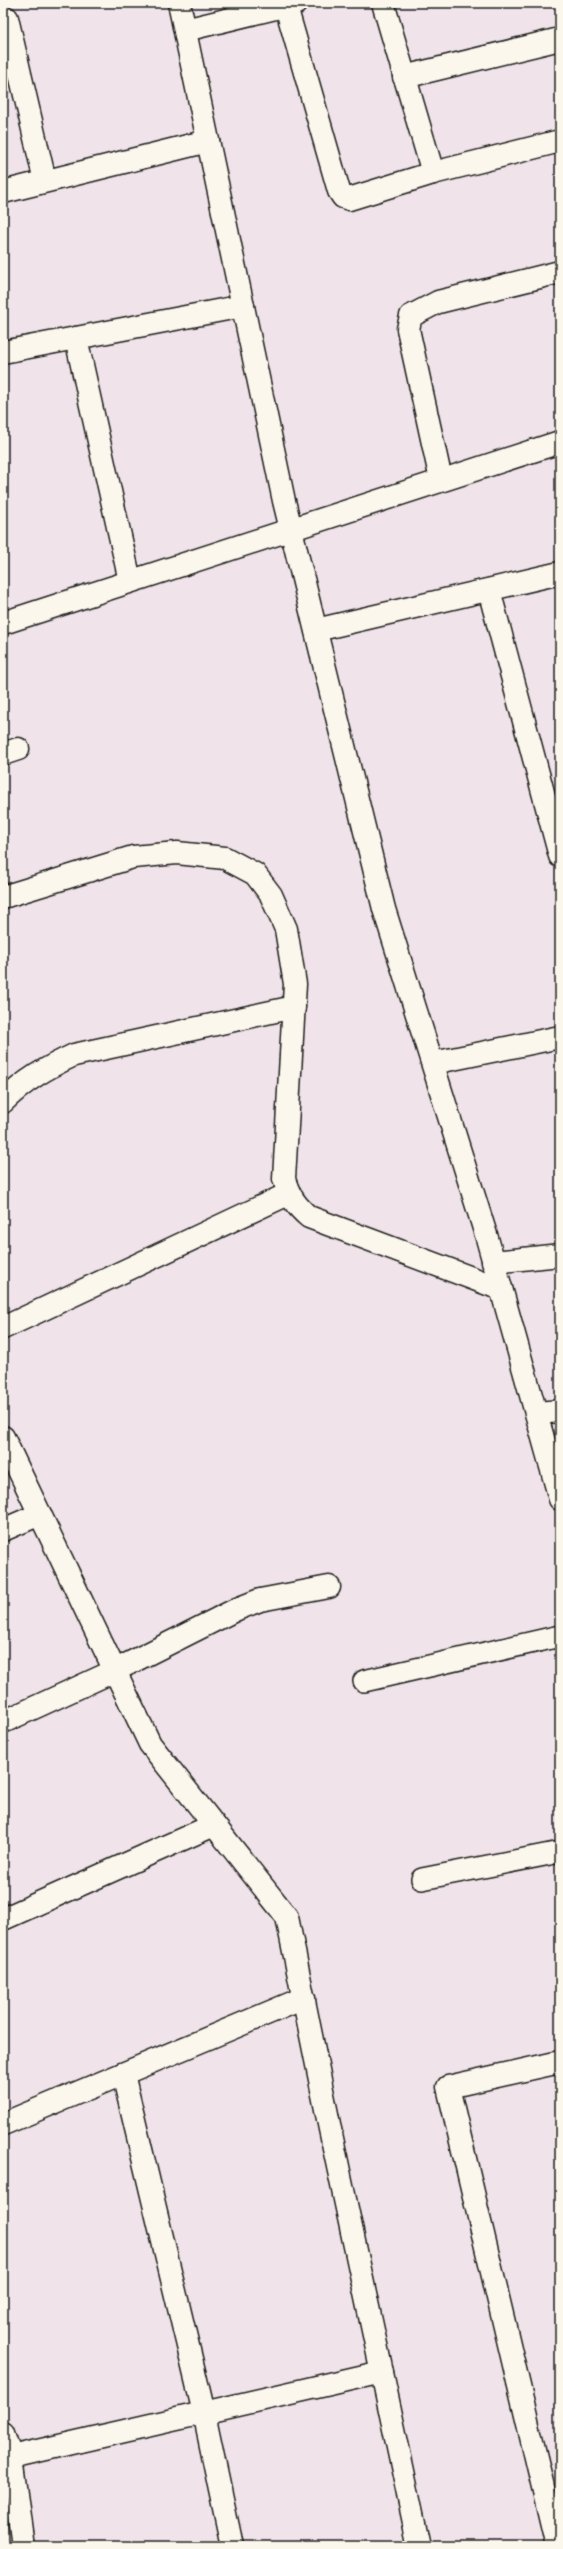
<svg xmlns="http://www.w3.org/2000/svg" width="563" height="2549" viewBox="0 0 563 2549" font-family="Caveat,sans-serif">
<rect width="100%" height="100%" fill="#f0e4ea"/>
<filter id="ink" filterUnits="userSpaceOnUse"><feTurbulence type="fractalNoise" baseFrequency=".025" numOctaves="2"/><feDisplacementMap in="SourceGraphic" scale="8" xChannelSelector="R" yChannelSelector="G"/><feConvolveMatrix kernelMatrix="1 2 1 2 8 2 1 2 1" color-interpolation-filters="sRGB"/></filter>
<g filter="url(#ink)">
<g fill="none" stroke-linecap="round" stroke-linejoin="round">
<g stroke="#1c1c1c" stroke-width="24">
<g id="service">
<polyline points="364,1681 560,1636"/>
<polyline points="422,1879 560,1852"/>
</g>
</g>
<g stroke="#1c1c1c" stroke-width="25">
<g id="minor">
<polyline points="179,3 284,501 384,909 487,1238 560,1499"/>
<polyline points="285,3 339,191 343,197 349,199 433,173 560,141"/>
<polyline points="383,3 433,173"/>
<polyline points="7,18 45,181"/>
<polyline points="185,30 296,3"/>
<polyline points="404,77 560,39"/>
<polyline points="3,192 208,141"/>
<polyline points="76,338 130,581"/>
<polyline points="3,352 243,306"/>
<polyline points="441,480 408,329 411,316 438,302 560,272"/>
<polyline points="489,590 560,856"/>
<polyline points="3,623 560,442"/>
<polyline points="316,630 560,573"/>
<polyline points="3,754 18,749"/>
<path d="M 3,897 L 133,857 L 177,853 L 225,858 L 255,874 L 271,895 L 286,929 L 295,984 L 284,1179 C 289,1196 296,1206 309,1217 L 501,1289"/>
<polyline points="433,1063 560,1037"/>
<path d="M 3,1102 C 24,1081 46,1068 74,1055 L 294,1007"/>
<polyline points="493,1262 560,1255"/>
<polyline points="3,1328 288,1194"/>
<polyline points="537,1413 560,1411"/>
<polyline points="3,1437 150,1744 287,1917 330,2129 419,2546"/>
<polyline points="3,1530 40,1514"/>
<polyline points="3,1722 114,1671 237,1609 260,1600 329,1587"/>
<polyline points="3,1919 214,1825"/>
<polyline points="123,2074 204,2413 232,2546"/>
<polyline points="3,2124 304,1998"/>
<polyline points="3,2434 11,2457 23,2546"/>
<polyline points="11,2457 382,2372"/>
<polyline points="557,2546 448,2087 560,2062"/>
</g>
</g>
<use href="#service" stroke="#fbf7ec" stroke-width="21"/>
<use href="#minor" stroke="#fbf7ec" stroke-width="22"/>
</g>
</g>
<rect width="563" height="2549" fill="none" stroke="#fbf7ec" stroke-width="16"/>
<rect x="8" y="8" width="547" height="2533" fill="none" stroke="#1c1c1c" stroke-width="1.5" filter="url(#ink)"/>
</svg>
